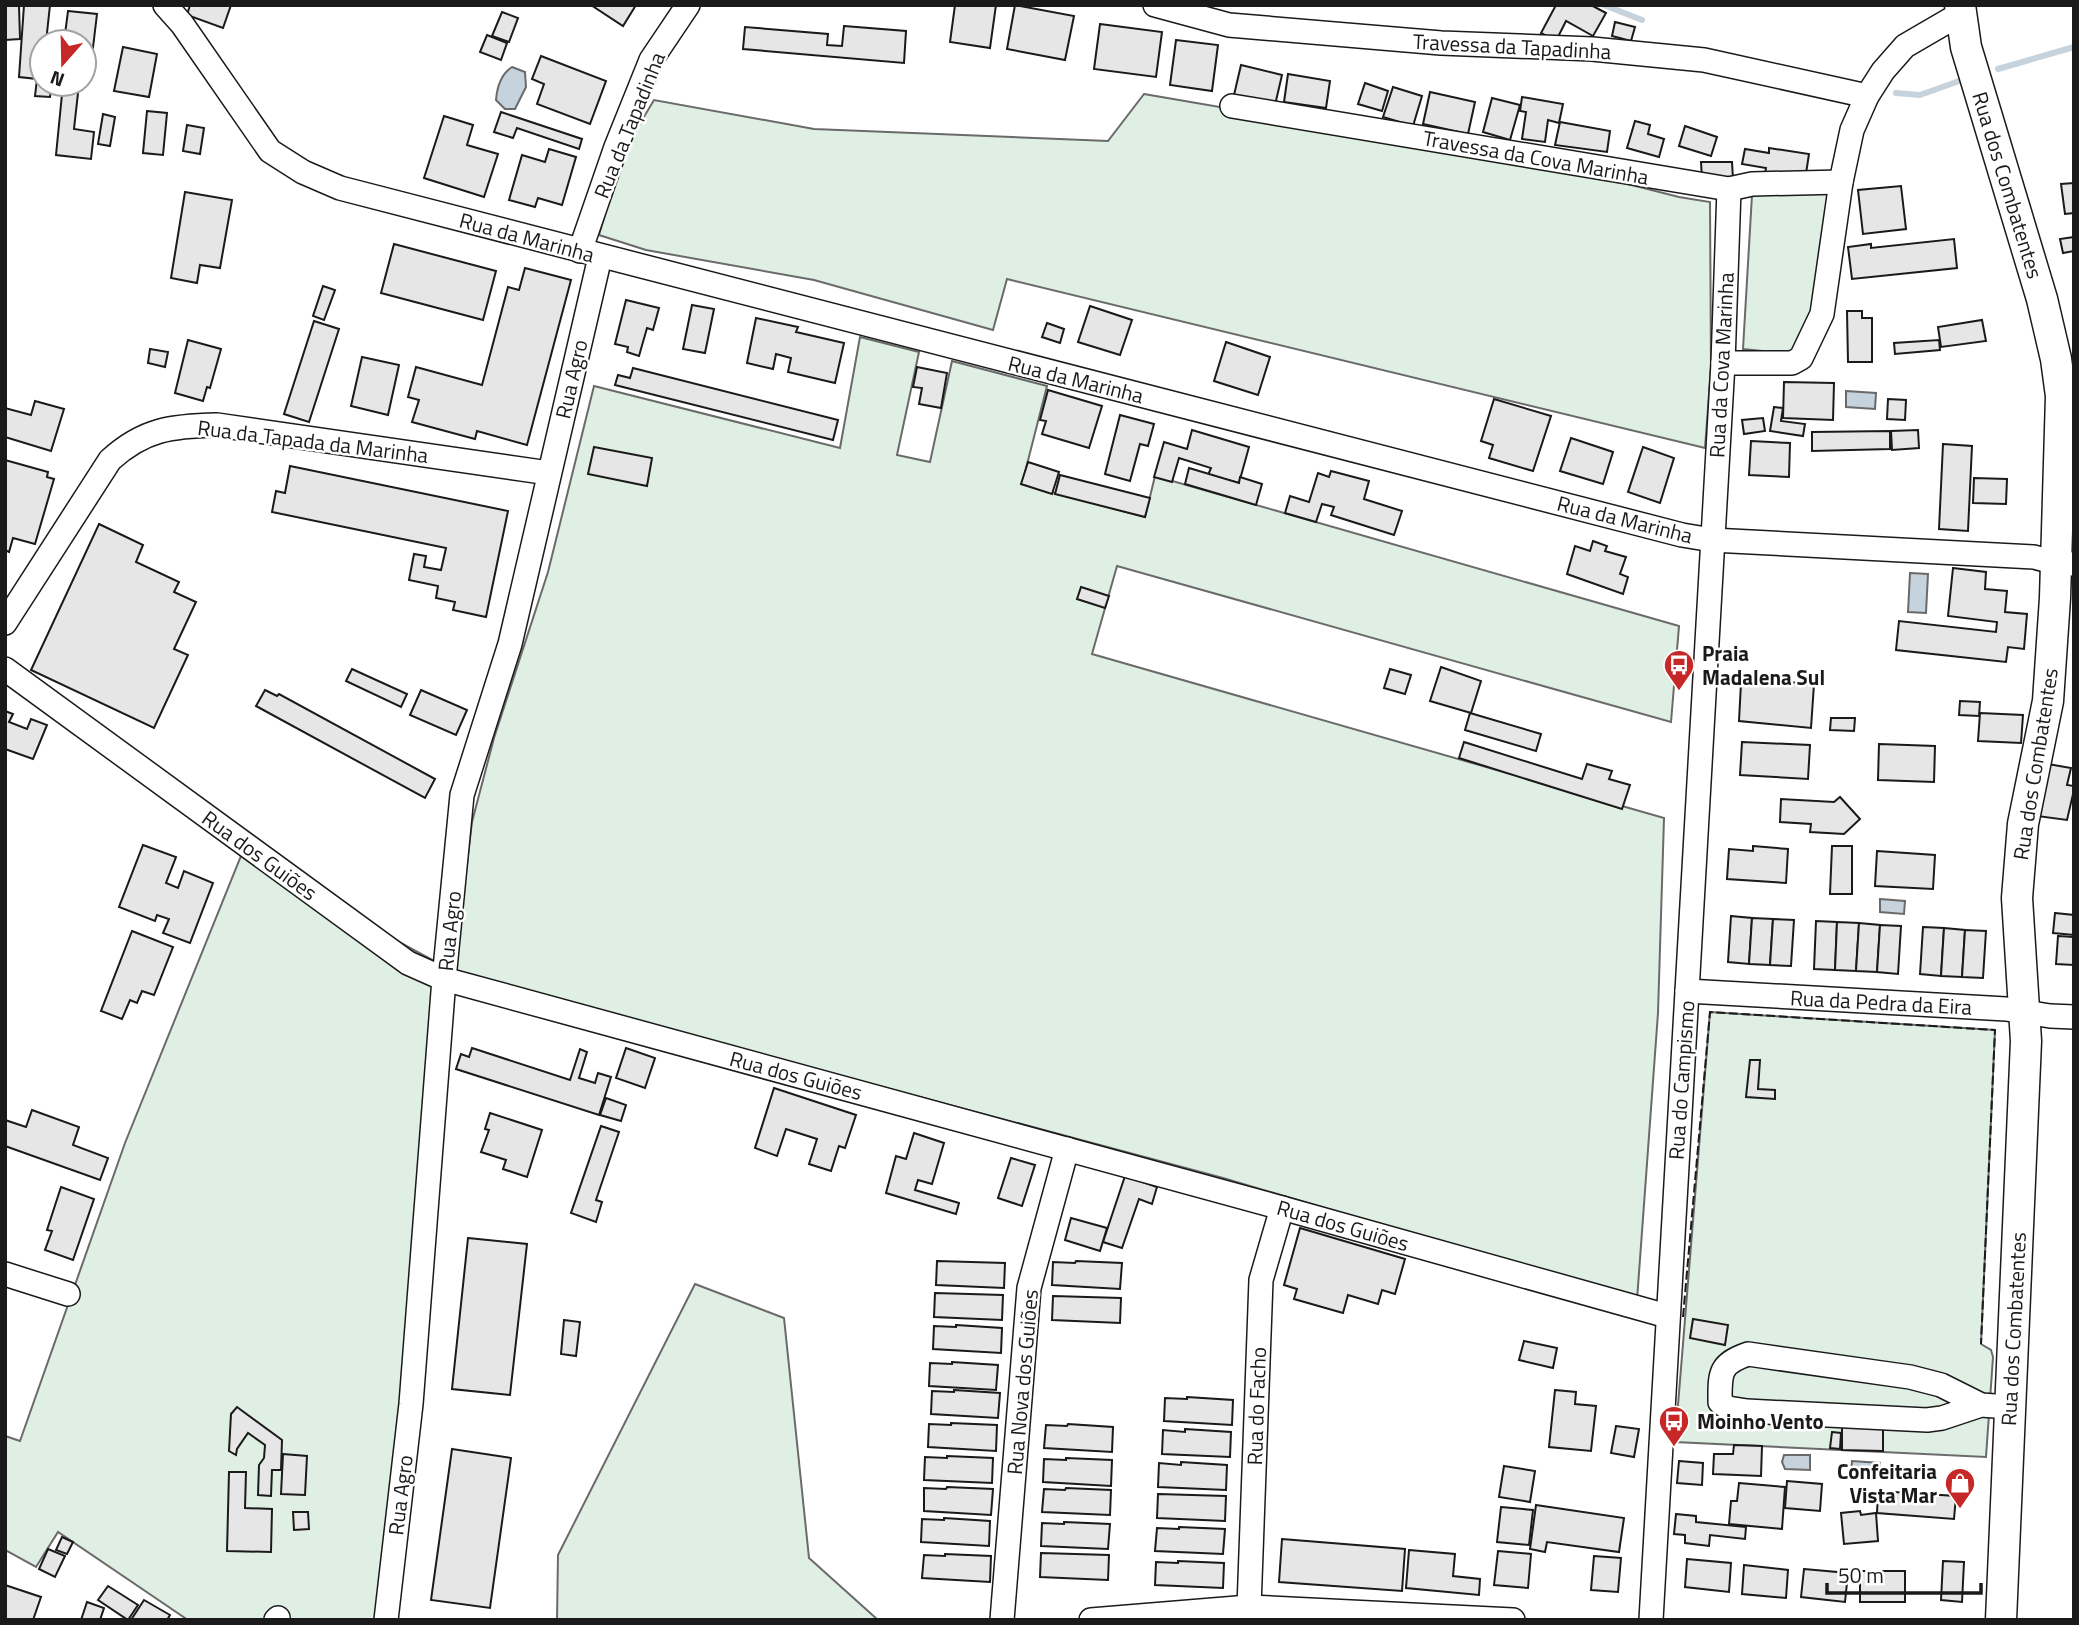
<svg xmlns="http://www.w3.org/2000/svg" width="2079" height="1625" viewBox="0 0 2079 1625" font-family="'Titillium Web',sans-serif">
<rect width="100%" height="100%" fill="#fff"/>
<g fill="#e0efe3" stroke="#6a6a6a" stroke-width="2">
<polygon points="1144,94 1545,163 1679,197 1710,202 1711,367 1705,448 1007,279 993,330 814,280 646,250 599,235 623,152 654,100 814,129 1108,141"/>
<polygon points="1830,192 1815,318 1792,354 1743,349 1752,195"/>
<polygon points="860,337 919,352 897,455 930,462 952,361 1047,386 1022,484 1145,517 1155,476 1679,626 1671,722 1117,566 1092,654 1664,818 1658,1013 1637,1300 1223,1178 494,983 448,968 379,1620 188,1620 58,1532 36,1567 5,1550 5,1436 20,1441 125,1143 241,856 447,968 461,914 472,822 494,738 548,572 594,386 840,448"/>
<polygon points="1710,1012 1995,1030 1981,1344 1991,1350 1993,1357 1986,1457 1675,1442"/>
<polygon points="695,1284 784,1318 809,1558 878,1620 557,1620 558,1555"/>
</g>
<g fill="#c6d2dc" stroke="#6a6a6a" stroke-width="2">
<path d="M 512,67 L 525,72 L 526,87 L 515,109 L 505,109 L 496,100 C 497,87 501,74 512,67 Z"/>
<polygon points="1846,391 1876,393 1875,409 1846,407"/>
<polygon points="1910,573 1928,574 1926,613 1908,612"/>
<polygon points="1880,899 1905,901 1904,914 1880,912"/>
<polygon points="1784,1455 1810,1455 1810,1470 1785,1469 1782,1462"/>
<polygon points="1852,1461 1880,1463 1880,1474 1851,1473"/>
</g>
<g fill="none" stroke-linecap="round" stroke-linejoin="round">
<g stroke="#c6d2dc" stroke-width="6">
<polyline points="1604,5 1642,20"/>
<polyline points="1998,69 2074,47"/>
<polyline points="1896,93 1920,95 1962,80"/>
</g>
</g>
<g fill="#e6e6e6" stroke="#1a1a1a" stroke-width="2">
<polygon points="5,5 19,5 20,39 5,40"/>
<polygon points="24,5 50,5 46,42 42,42 42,84 52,84 50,97 35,96 37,79 19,77"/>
<polygon points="190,5 231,5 223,28 187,15"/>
<polygon points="591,5 636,5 623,26"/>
<polygon points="955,5 996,5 990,48 950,42"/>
<polygon points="1015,5 1074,16 1065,60 1007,49"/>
<polygon points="1556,5 1591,5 1606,13 1593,36 1566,21 1556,41 1541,33"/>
<polygon points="68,11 97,14 92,56 84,55 84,42 64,42"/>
<polygon points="502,12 518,18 509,42 492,36"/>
<polygon points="1615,22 1635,27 1631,41 1612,36"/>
<polygon points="1100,24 1162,32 1156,77 1094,69"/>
<polygon points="844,26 906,31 904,63 743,49 745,27 828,34 827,45 842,46"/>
<polygon points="487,35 507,43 501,60 480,52"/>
<polygon points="1176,40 1218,45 1212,91 1170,85"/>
<polygon points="123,47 157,54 149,97 114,91"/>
<polygon points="541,56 606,81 590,124 537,104 544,84 532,79"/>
<polygon points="1241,65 1282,75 1275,105 1234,95"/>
<polygon points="1288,74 1330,81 1326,108 1284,102"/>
<polygon points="1365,83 1388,91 1382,111 1358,104"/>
<polygon points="63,84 79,84 74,129 94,132 91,159 56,155"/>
<polygon points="1393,87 1422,96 1413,126 1383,117"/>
<polygon points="1430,92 1475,102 1468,134 1423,124"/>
<polygon points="1522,97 1563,104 1559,123 1548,120 1545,142 1522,139 1526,112 1520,111"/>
<polygon points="1492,98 1520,105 1510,140 1483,132"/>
<polygon points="147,111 167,113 163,155 143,153"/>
<polygon points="501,112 582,139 579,149 517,128 513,138 494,132"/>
<polygon points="103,114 115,117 110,146 98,144"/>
<polygon points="444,116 473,125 467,145 498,154 484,197 424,178"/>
<polygon points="1635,121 1650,125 1648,134 1664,139 1659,157 1627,148"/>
<polygon points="1560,122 1610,131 1607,152 1555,145"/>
<polygon points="187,125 204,128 200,154 183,151"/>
<polygon points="1685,126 1717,137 1711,156 1679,146"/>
<polygon points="1769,148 1809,154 1805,180 1765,173 1766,168 1742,164 1745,149 1769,153"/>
<polygon points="549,149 576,157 562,205 538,198 535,207 509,200 522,155 545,162"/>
<polygon points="1701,162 1732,162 1733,179 1702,179"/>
<polygon points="2074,183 2074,213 2065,214 2061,184"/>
<polygon points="1901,186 1906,229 1863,234 1858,190"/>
<polygon points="185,192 232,200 220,268 200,265 197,283 171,278"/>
<polygon points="2074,237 2074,251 2063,253 2060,239"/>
<polygon points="1954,239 1957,268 1852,279 1848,247 1871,244 1871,248"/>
<polygon points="394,244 496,271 483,320 381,293"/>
<polygon points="525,268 571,280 527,445 477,431 475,439 412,422 419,400 408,397 416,367 482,385 508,287 519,290"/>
<polygon points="323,286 335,290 324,320 313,316"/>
<polygon points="626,300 659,308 653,330 647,328 639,356 627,352 628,347 615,344"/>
<polygon points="692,305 714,309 705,353 683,349"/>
<polygon points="1090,306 1132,320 1120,355 1078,342"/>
<polygon points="1847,311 1862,311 1862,318 1872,318 1872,362 1848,362"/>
<polygon points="756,318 798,327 796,332 844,343 835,383 788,372 791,358 776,354 773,369 747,363"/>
<polygon points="1982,320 1986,341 1941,347 1938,327"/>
<polygon points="314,321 339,329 309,422 284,414"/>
<polygon points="1047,323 1064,329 1060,343 1042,337"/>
<polygon points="188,340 221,349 210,388 207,387 203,401 175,393"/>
<polygon points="1939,340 1940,350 1895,354 1894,343"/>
<polygon points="1226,342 1270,357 1258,395 1214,381"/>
<polygon points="150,349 168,352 165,367 148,363"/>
<polygon points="362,357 399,365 388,415 351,406"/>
<polygon points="917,367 947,373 941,408 919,404 922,388 913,387"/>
<polygon points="633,368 838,420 833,440 615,385 618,375 630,378"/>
<polygon points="1784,382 1834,383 1833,420 1783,418"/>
<polygon points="1048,390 1102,406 1089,448 1042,434 1046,421 1040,420"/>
<polygon points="1494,399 1551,416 1533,471 1489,458 1493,445 1481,441"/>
<polygon points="1888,399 1906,400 1905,420 1887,419"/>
<polygon points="35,401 64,409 51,451 5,437 5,408 31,415"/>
<polygon points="1774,407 1783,408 1781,421 1805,424 1803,436 1770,431"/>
<polygon points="1120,415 1154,424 1148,446 1140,444 1130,481 1105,474"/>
<polygon points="1763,418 1765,431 1744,434 1742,420"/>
<polygon points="1192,430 1249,447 1239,483 1208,475 1211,468 1179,458 1172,482 1154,477 1164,442 1187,449"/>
<polygon points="1918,430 1919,448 1892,450 1891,431"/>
<polygon points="1890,431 1890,449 1812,451 1812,432"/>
<polygon points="1571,438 1613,452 1603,484 1560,471"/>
<polygon points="1751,441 1790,443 1789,477 1749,475"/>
<polygon points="1943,444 1972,446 1968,531 1939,529"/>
<polygon points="594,447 652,458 647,486 588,474"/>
<polygon points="1643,447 1674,458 1660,503 1628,492"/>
<polygon points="5,460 48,472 47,477 54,479 35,544 13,538 9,552 5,550"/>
<polygon points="1028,462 1059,472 1052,494 1021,484"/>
<polygon points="290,466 508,511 486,617 453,610 455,602 436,598 438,586 409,580 414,554 426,556 424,567 441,570 446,548 272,512 276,491 285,493"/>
<polygon points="2074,467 2074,553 2067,552"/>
<polygon points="1189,468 1239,483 1240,477 1262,484 1256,505 1185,484"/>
<polygon points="1331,471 1369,481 1364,499 1402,511 1394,535 1331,515 1334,507 1322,504 1316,522 1285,513 1290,496 1309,502 1318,473 1329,477"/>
<polygon points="1060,475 1150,498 1145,517 1055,494"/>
<polygon points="1974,478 2007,479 2006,504 1973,503"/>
<polygon points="99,524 143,545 136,562 179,582 174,592 196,602 174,649 188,655 154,728 31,670"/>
<polygon points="1593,541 1607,546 1605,551 1626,557 1620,574 1628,577 1623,594 1567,574 1575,546 1590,551"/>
<polygon points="1953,568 1986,572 1985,589 2007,591 2005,612 2027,614 2024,649 2008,647 2006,662 1896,650 1899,621 1996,632 1997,622 1948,616"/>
<polygon points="1081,587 1109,596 1105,608 1077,599"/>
<polygon points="1441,667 1481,681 1471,713 1430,701"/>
<polygon points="352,669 407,694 401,707 346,681"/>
<polygon points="1390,669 1411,675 1405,694 1384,688"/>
<polygon points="1774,681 1814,684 1811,728 1739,721 1741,683 1773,685"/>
<polygon points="265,690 277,696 279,694 435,779 425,798 256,706"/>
<polygon points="421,690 467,710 456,735 410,715"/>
<polygon points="1960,701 1980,702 1979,716 1959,715"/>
<polygon points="5,711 13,714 9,722 27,729 31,719 47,725 33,759 5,749"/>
<polygon points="1470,713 1541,734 1536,751 1465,730"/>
<polygon points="1980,713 2023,715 2021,743 1978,741"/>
<polygon points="1831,718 1855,718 1854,731 1830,730"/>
<polygon points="1464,742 1582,779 1587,764 1612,771 1609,779 1630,785 1622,809 1459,758"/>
<polygon points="1742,742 1810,745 1808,779 1740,775"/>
<polygon points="1879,744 1935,746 1934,782 1878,780"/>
<polygon points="2048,764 2071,768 2067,785 2074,786 2074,790 2067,820 2037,816"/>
<polygon points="1840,797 1860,819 1844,834 1810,832 1811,824 1780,822 1781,799 1834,802"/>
<polygon points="143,845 176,857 166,883 178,888 184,871 213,883 190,943 163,933 169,919 157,915 155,921 119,907"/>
<polygon points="1753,846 1788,849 1786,883 1727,879 1729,849 1753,851"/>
<polygon points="1832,846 1852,846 1852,894 1830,894"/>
<polygon points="1877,851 1935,855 1933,889 1875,886"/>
<polygon points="2055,913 2074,915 2074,935 2053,933"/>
<polygon points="1731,916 1752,918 1749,964 1728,962"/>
<polygon points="1752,918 1773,919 1770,965 1749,964"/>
<polygon points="1773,919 1794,920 1791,966 1770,965"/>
<polygon points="1816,921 1837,922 1835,970 1814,969"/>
<polygon points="1837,922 1859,923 1856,971 1835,970"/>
<polygon points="1859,923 1880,925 1877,972 1856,971"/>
<polygon points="1880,925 1901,926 1898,974 1877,972"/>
<polygon points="1923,927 1944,928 1941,976 1920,974"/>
<polygon points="1944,928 1965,930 1962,977 1941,976"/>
<polygon points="1965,930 1986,931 1983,978 1962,977"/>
<polygon points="132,931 173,947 154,995 142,991 137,1003 130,1000 122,1019 101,1011"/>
<polygon points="2058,936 2074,937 2074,965 2056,964"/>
<polygon points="472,1048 570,1080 580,1049 587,1052 579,1078 595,1083 598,1073 611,1077 599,1115 456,1069 461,1054 469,1057"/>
<polygon points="626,1048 655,1058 645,1088 616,1078"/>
<polygon points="1750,1060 1760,1060 1758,1089 1775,1090 1775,1099 1746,1097"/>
<polygon points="774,1088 856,1115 845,1148 839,1146 831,1171 809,1164 817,1139 786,1129 777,1156 755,1148"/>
<polygon points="606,1098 626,1105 621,1121 600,1115"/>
<polygon points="32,1110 79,1127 73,1145 108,1158 100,1180 5,1146 5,1120 26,1127"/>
<polygon points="490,1113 542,1130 527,1177 503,1169 506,1160 481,1152 489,1130 485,1129"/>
<polygon points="601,1126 619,1132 596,1200 602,1202 596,1222 571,1213"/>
<polygon points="914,1133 944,1143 932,1184 918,1180 915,1190 959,1203 956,1214 886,1193 896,1156 906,1159"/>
<polygon points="1011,1158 1035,1165 1022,1206 998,1198"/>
<polygon points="1125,1176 1157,1187 1152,1204 1139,1199 1122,1248 1103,1242"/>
<polygon points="61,1187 94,1199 73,1260 45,1250 52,1231 47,1230"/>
<polygon points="1071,1218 1107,1228 1100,1251 1065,1240"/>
<polygon points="1300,1228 1405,1259 1395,1294 1382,1290 1378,1304 1348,1295 1343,1313 1294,1299 1297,1289 1284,1285"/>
<polygon points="468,1238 527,1244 510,1395 452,1389"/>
<polygon points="937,1261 1005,1263 1004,1288 936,1285"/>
<polygon points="1076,1261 1122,1263 1120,1289 1052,1285 1053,1262 1075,1263"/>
<polygon points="935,1293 1003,1295 1002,1320 934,1317"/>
<polygon points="1053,1296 1121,1298 1120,1323 1052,1320"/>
<polygon points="1693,1319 1728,1325 1725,1345 1690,1338"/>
<polygon points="564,1320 580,1322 576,1356 561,1354"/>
<polygon points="956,1325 1002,1328 1001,1353 933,1349 934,1326 956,1327"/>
<polygon points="1524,1341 1557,1348 1553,1368 1519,1360"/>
<polygon points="952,1362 998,1365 996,1390 929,1386 930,1363 952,1364"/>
<polygon points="954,1390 1000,1393 998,1418 931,1414 932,1391 954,1392"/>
<polygon points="1555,1390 1576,1392 1575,1404 1596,1406 1591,1451 1549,1447"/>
<polygon points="1187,1397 1233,1400 1232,1425 1164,1421 1165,1398 1187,1399"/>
<polygon points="237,1407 282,1440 281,1470 272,1470 271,1496 258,1495 259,1465 264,1458 265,1445 248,1433 237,1449 236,1455 229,1451 231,1414"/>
<polygon points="951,1423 997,1425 996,1451 928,1447 929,1424 951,1425"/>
<polygon points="1068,1424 1113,1427 1112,1452 1044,1448 1046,1425 1067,1426"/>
<polygon points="1842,1425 1883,1426 1883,1451 1842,1450"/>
<polygon points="1616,1426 1639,1429 1634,1457 1611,1453"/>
<polygon points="1185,1429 1231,1432 1230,1457 1162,1454 1163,1430 1185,1432"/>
<polygon points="1832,1432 1841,1433 1840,1449 1830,1448"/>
<polygon points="1734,1445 1762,1446 1761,1476 1713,1474 1714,1454 1733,1454"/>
<polygon points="452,1449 511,1458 490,1608 431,1600"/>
<polygon points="283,1454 307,1456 305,1495 281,1494"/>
<polygon points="947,1456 993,1458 992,1483 924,1480 925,1457 947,1458"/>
<polygon points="1066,1458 1112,1460 1111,1486 1043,1482 1044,1459 1066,1460"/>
<polygon points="1679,1461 1703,1463 1702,1485 1677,1483"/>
<polygon points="1181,1462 1227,1465 1226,1490 1158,1487 1159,1463 1181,1465"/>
<polygon points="1504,1466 1535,1471 1530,1502 1499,1497"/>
<polygon points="229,1472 246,1472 245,1508 272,1509 271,1552 227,1551"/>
<polygon points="1787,1481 1822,1484 1820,1511 1785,1508"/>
<polygon points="1739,1483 1785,1487 1782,1529 1729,1524 1731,1501 1737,1501"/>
<polygon points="947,1487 993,1489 991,1515 924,1511 924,1488 946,1489"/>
<polygon points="1066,1488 1111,1490 1110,1515 1042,1512 1044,1489 1065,1490"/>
<polygon points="1878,1491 1956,1496 1954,1519 1877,1513"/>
<polygon points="1158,1494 1226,1496 1225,1521 1157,1518"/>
<polygon points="1536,1505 1624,1518 1619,1552 1547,1542 1545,1552 1530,1549"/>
<polygon points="1501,1507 1533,1510 1529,1545 1497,1542"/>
<polygon points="1860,1511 1861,1515 1876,1513 1878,1541 1844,1544 1841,1513"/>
<polygon points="293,1512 308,1512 309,1529 294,1530"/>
<polygon points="1676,1514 1696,1516 1696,1522 1746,1527 1745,1539 1710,1535 1709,1546 1685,1543 1685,1535 1674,1534"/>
<polygon points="944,1518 990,1521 989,1546 921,1542 922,1519 944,1520"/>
<polygon points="1064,1522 1110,1524 1108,1549 1041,1546 1042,1523 1064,1524"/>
<polygon points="1179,1527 1225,1529 1223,1554 1155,1551 1157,1528 1179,1529"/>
<polygon points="62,1537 73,1542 67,1554 56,1550"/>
<polygon points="1282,1539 1405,1549 1402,1591 1279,1582"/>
<polygon points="48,1549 65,1556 55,1577 39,1569"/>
<polygon points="1409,1550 1455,1554 1453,1576 1480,1579 1479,1595 1406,1588"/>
<polygon points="1498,1551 1531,1554 1528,1588 1494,1585"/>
<polygon points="1041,1553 1109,1555 1108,1580 1040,1577"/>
<polygon points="945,1554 991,1556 990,1582 922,1578 924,1555 945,1556"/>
<polygon points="1594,1556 1621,1558 1618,1592 1591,1590"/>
<polygon points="1687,1559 1731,1563 1729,1592 1685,1587"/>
<polygon points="1178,1561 1224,1563 1223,1588 1155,1585 1156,1562 1178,1563"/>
<polygon points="1943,1561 1964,1562 1962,1602 1941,1600"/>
<polygon points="1744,1565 1788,1570 1786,1598 1742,1594"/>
<polygon points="1804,1569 1848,1573 1845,1602 1801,1597"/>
<rect x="1860" y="1571" width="45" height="31"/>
<polygon points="5,1585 41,1597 33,1620 5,1620"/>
<polygon points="108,1586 138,1605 128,1620 98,1600"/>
<polygon points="144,1600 170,1615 167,1620 131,1620"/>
<polygon points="87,1602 104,1608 100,1620 81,1620"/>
</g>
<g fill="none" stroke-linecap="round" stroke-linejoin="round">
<g stroke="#1a1a1a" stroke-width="26">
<g id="minor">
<polyline points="165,5 182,24 270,151 303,172 340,188 1682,535 1712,540 2034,557 2056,563 2074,564"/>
<polyline points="1155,5 1229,25 1441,43 1592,49 1704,60 1867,96"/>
<polyline points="1232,106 1729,189 1752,184 1841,182"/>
<polyline points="580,251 616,147 651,60 688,5"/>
<polyline points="1723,363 1792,363 1801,358 1822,314 1841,182 1852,130 1867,96 1883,71 1905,46 1960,14"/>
<path d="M 5,623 L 110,460 C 144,429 172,426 217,425 L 549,473"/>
<polyline points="5,669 408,963 444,979 1282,1208 1667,1316"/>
<polyline points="1687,991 2006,1009 2050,1016 2074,1017"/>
<polyline points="5,1274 68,1294"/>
<path d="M 1981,1405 L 1942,1418 L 1927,1420 L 1747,1411 L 1728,1408 L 1720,1402 C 1720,1373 1719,1364 1748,1354 L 1910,1377 L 1941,1385 L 1981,1405 L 2009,1407"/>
<polyline points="1249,1607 1261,1280 1282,1208"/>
<polyline points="276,1620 278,1618"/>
<polyline points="386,1620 411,1404 444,979 462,795 510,644 600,257"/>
<polyline points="1002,1620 1029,1288 1067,1149"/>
<polyline points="1091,1620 1249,1607 1513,1620"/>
<polyline points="1651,1620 1723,363 1729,189"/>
</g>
</g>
<g stroke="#1a1a1a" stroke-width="33">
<polyline id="major" points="1960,5 1966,47 2042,299 2056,359 2061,396 2055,598 2048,701 2023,824 2017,898 2026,1041 2001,1620"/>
</g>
<use href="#minor" stroke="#fff" stroke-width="23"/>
<use href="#major" stroke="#fff" stroke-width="30"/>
<polyline stroke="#1a1a1a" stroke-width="2" stroke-dasharray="9 3.5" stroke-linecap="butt" points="1683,1317 1710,1012 1995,1030 1981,1344"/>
</g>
<defs>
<g id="bus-pin" transform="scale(1.575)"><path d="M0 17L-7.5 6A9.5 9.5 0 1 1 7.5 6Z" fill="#c62828" stroke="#fff"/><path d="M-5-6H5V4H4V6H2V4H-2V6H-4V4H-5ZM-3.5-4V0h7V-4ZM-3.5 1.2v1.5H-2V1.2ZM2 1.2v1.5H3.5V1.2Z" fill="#fff"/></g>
<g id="shop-pin" transform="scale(1.575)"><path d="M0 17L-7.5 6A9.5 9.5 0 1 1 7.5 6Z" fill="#c62828" stroke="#fff"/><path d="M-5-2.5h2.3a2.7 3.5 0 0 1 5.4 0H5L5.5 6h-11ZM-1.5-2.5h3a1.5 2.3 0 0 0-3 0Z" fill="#fff"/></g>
</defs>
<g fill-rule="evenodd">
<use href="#bus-pin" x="1679" y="665"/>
<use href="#bus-pin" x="1674" y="1421"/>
<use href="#shop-pin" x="1960" y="1483"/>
</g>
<g text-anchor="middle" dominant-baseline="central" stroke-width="5" stroke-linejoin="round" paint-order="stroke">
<g font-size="21" fill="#1a1a1a" stroke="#fff">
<text transform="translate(1512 46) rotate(3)">Travessa da Tapadinha</text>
<text transform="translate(629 125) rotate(-68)">Rua da Tapadinha</text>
<text transform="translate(1536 157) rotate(10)">Travessa da Cova Marinha</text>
<text transform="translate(2008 185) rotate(73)">Rua dos Combatentes</text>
<text transform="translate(527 237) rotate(15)">Rua da Marinha</text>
<text transform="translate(1721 365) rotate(-87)">Rua da Cova Marinha</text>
<text transform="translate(571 379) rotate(-77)">Rua Agro</text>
<text transform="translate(1076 379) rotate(14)">Rua da Marinha</text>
<text transform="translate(313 441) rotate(7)">Rua da Tapada da Marinha</text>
<text transform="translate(1625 519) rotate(14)">Rua da Marinha</text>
<text transform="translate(2035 764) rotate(-81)">Rua dos Combatentes</text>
<text transform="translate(260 855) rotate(36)">Rua dos Guiões</text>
<text transform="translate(449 931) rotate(-84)">Rua Agro</text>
<text transform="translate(1881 1002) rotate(3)">Rua da Pedra da Eira</text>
<text transform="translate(796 1075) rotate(15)">Rua dos Guiões</text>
<text transform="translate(1681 1080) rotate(-86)">Rua do Campismo</text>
<text transform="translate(1343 1225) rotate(16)">Rua dos Guiões</text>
<text transform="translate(2013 1329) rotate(-87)">Rua dos Combatentes</text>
<text transform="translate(1022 1382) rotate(-85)">Rua Nova dos Guiões</text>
<text transform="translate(1256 1406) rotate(-88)">Rua do Facho</text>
<text transform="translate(400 1495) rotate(-83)">Rua Agro</text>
</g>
<g font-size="21" font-weight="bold" fill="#1a1a1a" stroke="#fff" text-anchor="start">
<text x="1702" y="653">Praia<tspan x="1702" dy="24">Madalena Sul</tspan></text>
<text x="1697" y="1421">Moinho Vento</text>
<text x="1937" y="1471" text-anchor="end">Confeitaria<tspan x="1937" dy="24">Vista Mar</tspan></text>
</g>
</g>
<rect width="2079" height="1625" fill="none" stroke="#1a1a1a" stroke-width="14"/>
<g transform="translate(63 63) rotate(200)"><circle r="33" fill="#ffffff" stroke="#a3a3a3" stroke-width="2"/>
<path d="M0-5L12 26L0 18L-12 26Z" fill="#c62828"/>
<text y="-10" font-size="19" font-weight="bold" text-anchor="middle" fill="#1a1a1a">N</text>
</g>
<path d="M1827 1583v10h154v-10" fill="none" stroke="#1a1a1a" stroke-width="3.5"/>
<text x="1838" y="1583" font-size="21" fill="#1a1a1a" stroke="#ffffff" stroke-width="5" paint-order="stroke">50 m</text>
</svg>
